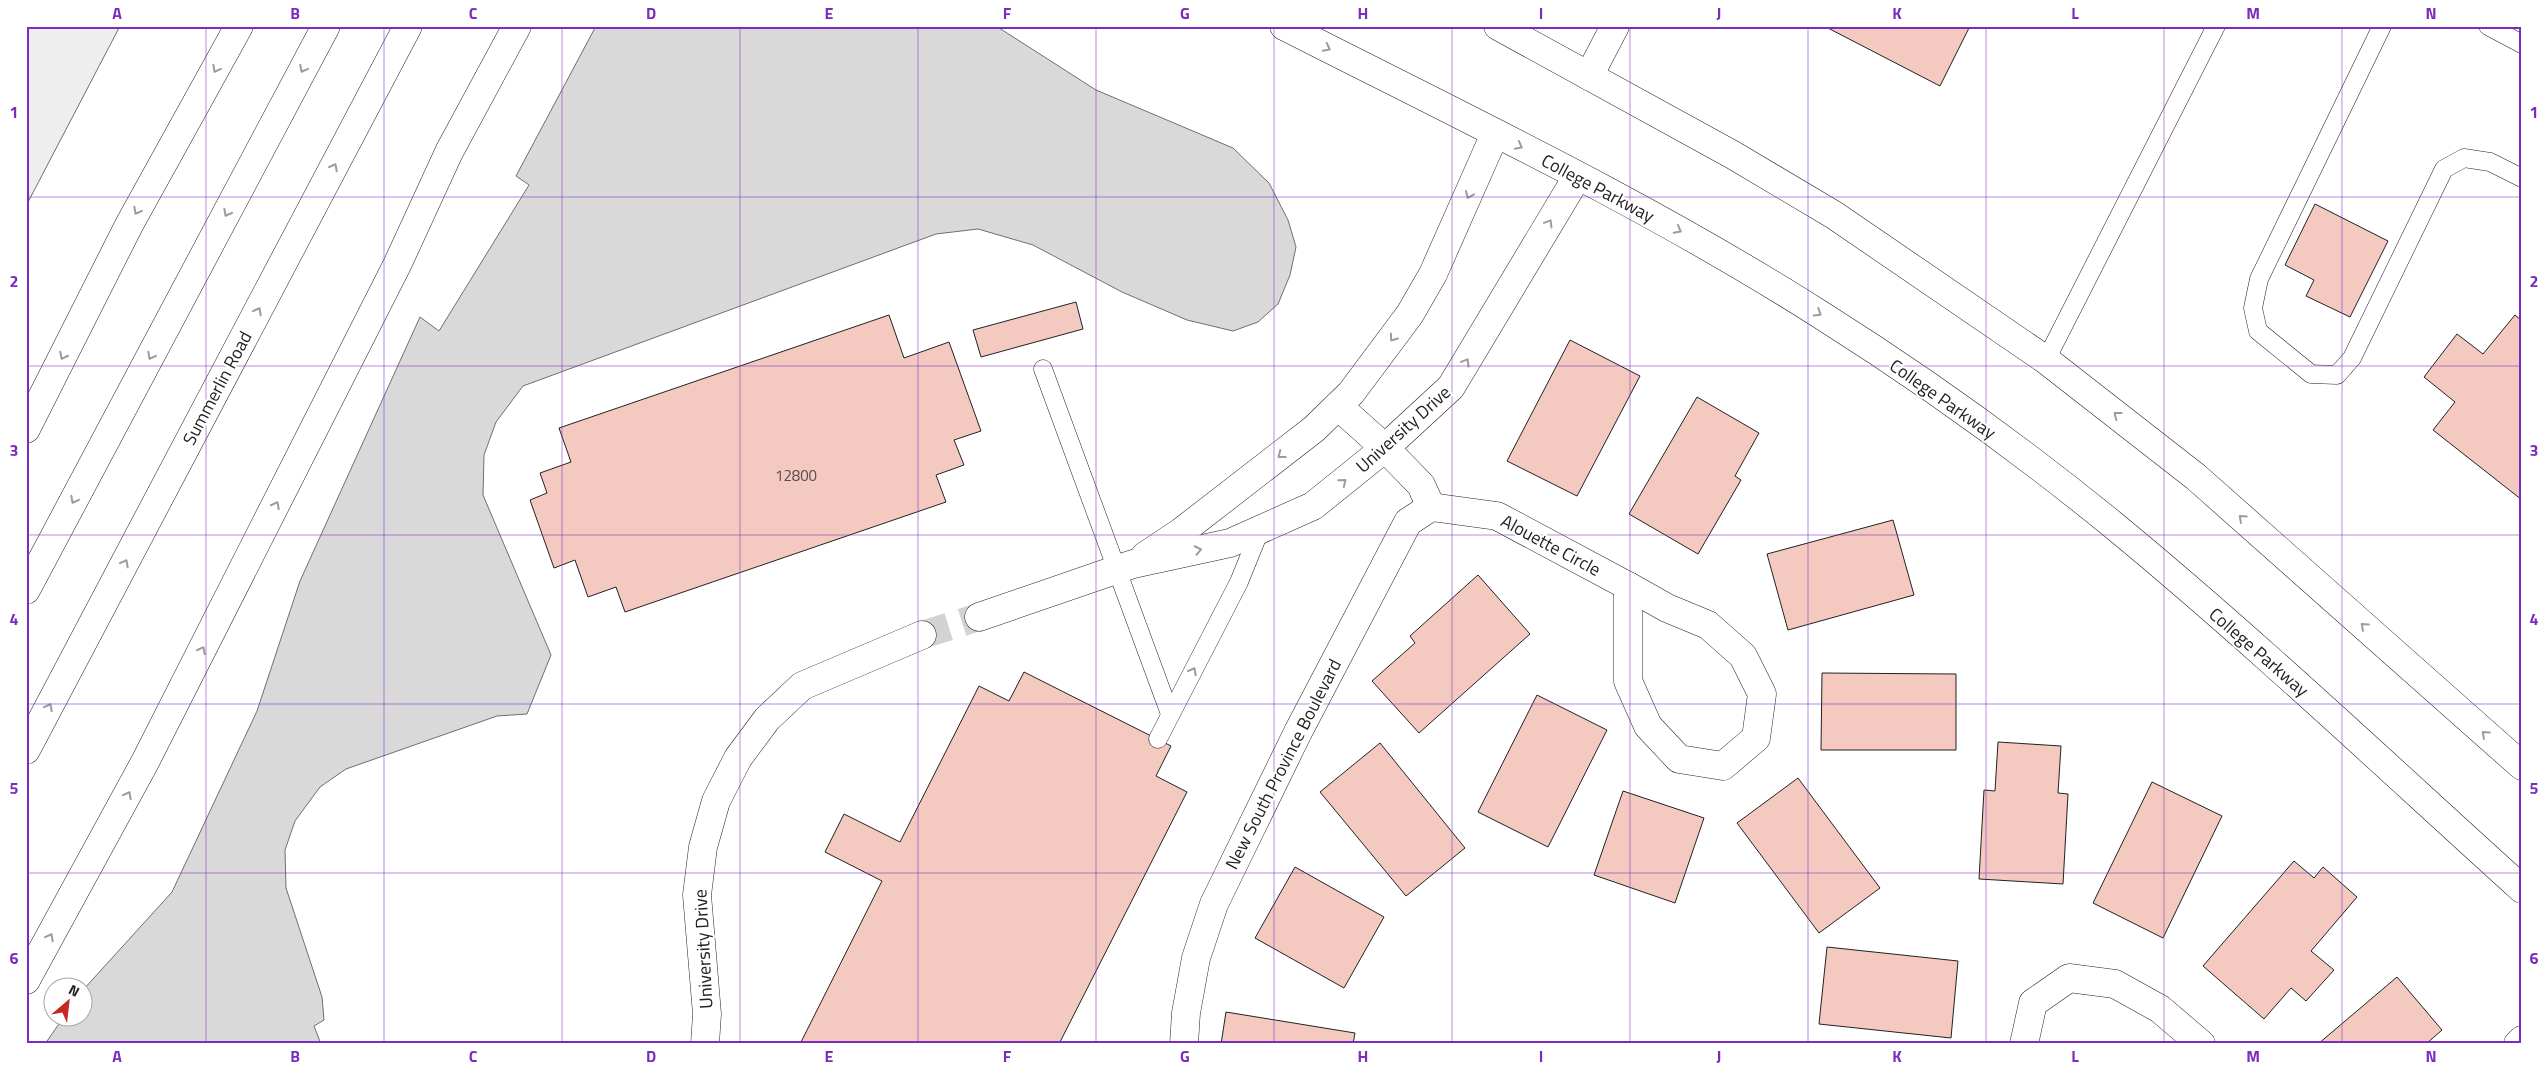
<svg xmlns="http://www.w3.org/2000/svg" width="2548" height="1070" viewBox="0 0 2548 1070" font-family="'Titillium Web',sans-serif">
<rect width="100%" height="100%" fill="#fff"/>
<polygon fill="#eee" stroke="#6f6f6f" points="26,26 120,26 26,206"/>
<polygon fill="#d9d9d9" stroke="#6f6f6f" points="596,26 996,26 1096,90 1233,148 1269,183 1288,220 1296,247 1290,275 1278,304 1258,322 1233,331 1187,320 1122,292 1033,245 978,229 936,234 523,386 496,422 484,455 483,495 551,655 527,714 497,716 346,769 320,787 295,821 285,850 286,888 322,997 324,1020 314,1026 321,1044 45,1044 63,1018 82,1018 83,990 172,892 257,711 300,581 420,317 439,331 529,185 516,176"/>
<g fill="#f3c9c0" stroke="#222">
<polygon points="1824,26 1970,26 1940,86"/>
<polygon points="2315,204 2388,241 2350,317 2306,296 2314,280 2285,265"/>
<polygon points="1076,302 1083,329 981,357 973,330"/>
<polygon points="889,315 904,358 949,342 981,431 954,440 964,465 936,475 946,502 625,612 616,587 588,597 575,560 554,568 530,500 547,493 540,473 571,462 559,428"/>
<polygon points="2515,315 2522,321 2522,500 2433,430 2455,402 2424,377 2457,334 2483,354"/>
<polygon points="1570,340 1640,376 1577,496 1507,461"/>
<polygon points="1697,397 1759,433 1735,476 1741,480 1698,554 1629,514"/>
<polygon points="1893,520 1914,595 1788,630 1767,554"/>
<polygon points="1478,575 1530,634 1419,733 1372,681 1415,643 1410,636"/>
<polygon points="1024,672 1171,746 1156,776 1187,792 1059,1044 800,1044 882,881 825,852 844,814 900,842 979,686 1009,701"/>
<polygon points="1822,673 1956,674 1956,750 1821,750"/>
<polygon points="1537,695 1607,730 1548,847 1478,812"/>
<polygon points="1998,742 2061,746 2058,793 2068,794 2063,884 1979,879 1984,790 1995,791"/>
<polygon points="1380,743 1465,848 1406,896 1320,792"/>
<polygon points="1798,778 1880,888 1819,933 1737,823"/>
<polygon points="2152,782 2222,816 2163,938 2093,903"/>
<polygon points="1623,791 1704,818 1675,903 1594,875"/>
<polygon points="2294,861 2314,878 2323,867 2357,897 2311,951 2334,970 2306,1001 2291,988 2264,1019 2203,966"/>
<polygon points="1295,867 1384,917 1344,988 1255,938"/>
<polygon points="1827,947 1958,961 1951,1038 1819,1024"/>
<polygon points="2397,977 2442,1030 2426,1044 2318,1044"/>
<polygon points="1226,1012 1355,1033 1353,1044 1221,1044"/>
</g>
<g fill="none" stroke-linecap="round" stroke-linejoin="round">
<polyline stroke="#d3d3d3" stroke-width="28" stroke-dasharray="28 14" stroke-linecap="butt" points="922,635 979,617"/>
<g stroke="#222" stroke-width="19">
<g id="service">
<polyline points="2382,26 2259,279 2253,308 2258,331 2311,374 2337,375 2352,358 2444,169 2464,158 2490,162 2522,178"/>
<polyline points="2488,26 2522,44"/>
<polyline points="2046,360 2216,26"/>
<polyline points="1043,369 1170,714"/>
<polyline points="1158,739 1239,582 1260,530"/>
</g>
</g>
<g stroke="#222" stroke-width="29">
<g id="minor">
<polyline points="1589,76 1615,26"/>
<polyline points="1338,406 1385,448 1421,485 1431,507"/>
<polyline points="1431,507 1497,516 1628,586"/>
<polyline points="1145,556 1181,532 1314,429 1351,393 1410,314 1433,274 1495,134"/>
<polygon points="1628,586 1667,608 1708,625 1743,656 1762,694 1756,738 1723,766 1679,759 1648,726 1628,681"/>
<polyline points="979,617 1133,564 1230,543 1313,506 1385,448 1451,387 1577,177"/>
<polyline points="705,1044 707,1014 697,895 703,847 716,801 738,758 767,719 802,686 922,635"/>
<polyline points="1184,1044 1186,1013 1196,958 1214,904 1298,732 1408,522 1431,507"/>
<polyline points="2024,1044 2033,1003 2069,978 2115,984 2160,1009 2201,1044"/>
<polyline points="2518,1044 2522,1040"/>
</g>
</g>
<g stroke="#222" stroke-width="29">
<g id="primary">
<path d="M 1284,26 C 1465,118 1650,206 1821,315 C 1921,378 2020,449 2112,524 C 2253,640 2386,766 2522,889"/>
<polyline points="1498,26 1733,155 1834,215 2046,360 2196,477 2522,766"/>
<polyline points="26,429 129,225 239,26"/>
<polyline points="26,590 326,26"/>
<polyline points="26,750 408,26"/>
<polyline points="26,980 145,762 398,263 449,152 517,26"/>
</g>
</g>
<use href="#service" stroke="#fff" stroke-width="18"/>
<use href="#minor" stroke="#fff" stroke-width="28"/>
<use href="#primary" stroke="#fff" stroke-width="28"/>
</g>
<defs><path id="oneway-chevron" d="M-2-3.5L2.5 0L-2 3.5" fill="none" stroke-width="1.6" stroke-linecap="round" stroke-linejoin="round" transform="scale(1.25)"/></defs>
<g stroke="#9c9c9c">
<use href="#oneway-chevron" transform="translate(1327 48) rotate(27)"/>
<use href="#oneway-chevron" transform="translate(216 69) rotate(119)"/>
<use href="#oneway-chevron" transform="translate(303 69) rotate(118)"/>
<use href="#oneway-chevron" transform="translate(1519 146) rotate(28)"/>
<use href="#oneway-chevron" transform="translate(334 167) rotate(-62)"/>
<use href="#oneway-chevron" transform="translate(1469 195) rotate(113)"/>
<use href="#oneway-chevron" transform="translate(137 211) rotate(119)"/>
<use href="#oneway-chevron" transform="translate(227 213) rotate(118)"/>
<use href="#oneway-chevron" transform="translate(1549 223) rotate(-59)"/>
<use href="#oneway-chevron" transform="translate(1678 230) rotate(28)"/>
<use href="#oneway-chevron" transform="translate(258 311) rotate(-62)"/>
<use href="#oneway-chevron" transform="translate(1818 313) rotate(32)"/>
<use href="#oneway-chevron" transform="translate(1393 338) rotate(125)"/>
<use href="#oneway-chevron" transform="translate(63 356) rotate(117)"/>
<use href="#oneway-chevron" transform="translate(151 356) rotate(118)"/>
<use href="#oneway-chevron" transform="translate(1466 362) rotate(-59)"/>
<use href="#oneway-chevron" transform="translate(2117 415) rotate(-142)"/>
<use href="#oneway-chevron" transform="translate(1281 455) rotate(142)"/>
<use href="#oneway-chevron" transform="translate(1343 482) rotate(-39)"/>
<use href="#oneway-chevron" transform="translate(74 500) rotate(118)"/>
<use href="#oneway-chevron" transform="translate(276 505) rotate(-63)"/>
<use href="#oneway-chevron" transform="translate(2242 518) rotate(-138)"/>
<use href="#oneway-chevron" transform="translate(1198 550) rotate(-12)"/>
<use href="#oneway-chevron" transform="translate(125 563) rotate(-62)"/>
<use href="#oneway-chevron" transform="translate(2364 626) rotate(-138)"/>
<use href="#oneway-chevron" transform="translate(202 650) rotate(-63)"/>
<use href="#oneway-chevron" transform="translate(1193 671) rotate(-62)"/>
<use href="#oneway-chevron" transform="translate(49 707) rotate(-62)"/>
<use href="#oneway-chevron" transform="translate(2485 734) rotate(-138)"/>
<use href="#oneway-chevron" transform="translate(128 795) rotate(-62)"/>
<use href="#oneway-chevron" transform="translate(50 937) rotate(-62)"/>
</g>
<path fill="none" stroke="#7b2cbf" stroke-width="1" stroke-opacity="0.55" d="M 206,26 L 206,1044M 384,26 L 384,1044M 562,26 L 562,1044M 740,26 L 740,1044M 918,26 L 918,1044M 1096,26 L 1096,1044M 1274,26 L 1274,1044M 1452,26 L 1452,1044M 1630,26 L 1630,1044M 1808,26 L 1808,1044M 1986,26 L 1986,1044M 2164,26 L 2164,1044M 2342,26 L 2342,1044M 26,197 L 2522,197M 26,366 L 2522,366M 26,535 L 2522,535M 26,704 L 2522,704M 26,873 L 2522,873"/>
<g text-anchor="middle" dominant-baseline="central" stroke-width="4" stroke-linejoin="round" paint-order="stroke">
<g font-size="15" fill="#564c4a">
<text x="796" y="475">12800</text>
</g>
<g font-size="18" fill="#222" stroke="#fff">
<text transform="translate(1598 188) rotate(28)">College Parkway</text>
<text transform="translate(217 388) rotate(-62)">Summerlin Road</text>
<text transform="translate(1943 399) rotate(35)">College Parkway</text>
<text transform="translate(1403 429) rotate(-42)">University Drive</text>
<text transform="translate(1551 545) rotate(28)">Alouette Circle</text>
<text transform="translate(2259 652) rotate(41)">College Parkway</text>
<text transform="translate(1283 764) rotate(-63)">New South Province Boulevard</text>
<text transform="translate(703 949) rotate(-93)">University Drive</text>
</g>
</g>
<rect width="2548" height="1070" fill="none" stroke="#ffffff" stroke-width="55"/>
<g transform="translate(68 1002) rotate(28)"><circle r="24" fill="#ffffff" stroke="#a7a7a7"/>
<path d="M0-4L9 19L0 12L-9 19Z" fill="#c62828"/>
<text y="-8" font-size="14" font-weight="bold" text-anchor="middle" fill="#222222">N</text>
</g>
<rect x="28" y="28" width="2492" height="1014" fill="none" stroke="#7b2cbf" stroke-width="2"/>
<g font-size="16" text-anchor="middle" font-weight="bold" fill="#7b2cbf">
<text x="117" y="19">A</text>
<text x="295" y="19">B</text>
<text x="473" y="19">C</text>
<text x="651" y="19">D</text>
<text x="829" y="19">E</text>
<text x="1007" y="19">F</text>
<text x="1185" y="19">G</text>
<text x="1363" y="19">H</text>
<text x="1541" y="19">I</text>
<text x="1719" y="19">J</text>
<text x="1897" y="19">K</text>
<text x="2075" y="19">L</text>
<text x="2253" y="19">M</text>
<text x="2431" y="19">N</text>
<text x="14" y="118">1</text>
<text x="2534" y="118">1</text>
<text x="14" y="287">2</text>
<text x="2534" y="287">2</text>
<text x="14" y="456">3</text>
<text x="2534" y="456">3</text>
<text x="14" y="625">4</text>
<text x="2534" y="625">4</text>
<text x="14" y="794">5</text>
<text x="2534" y="794">5</text>
<text x="14" y="964">6</text>
<text x="2534" y="964">6</text>
<text x="117" y="1062">A</text>
<text x="295" y="1062">B</text>
<text x="473" y="1062">C</text>
<text x="651" y="1062">D</text>
<text x="829" y="1062">E</text>
<text x="1007" y="1062">F</text>
<text x="1185" y="1062">G</text>
<text x="1363" y="1062">H</text>
<text x="1541" y="1062">I</text>
<text x="1719" y="1062">J</text>
<text x="1897" y="1062">K</text>
<text x="2075" y="1062">L</text>
<text x="2253" y="1062">M</text>
<text x="2431" y="1062">N</text>
</g>
</svg>
